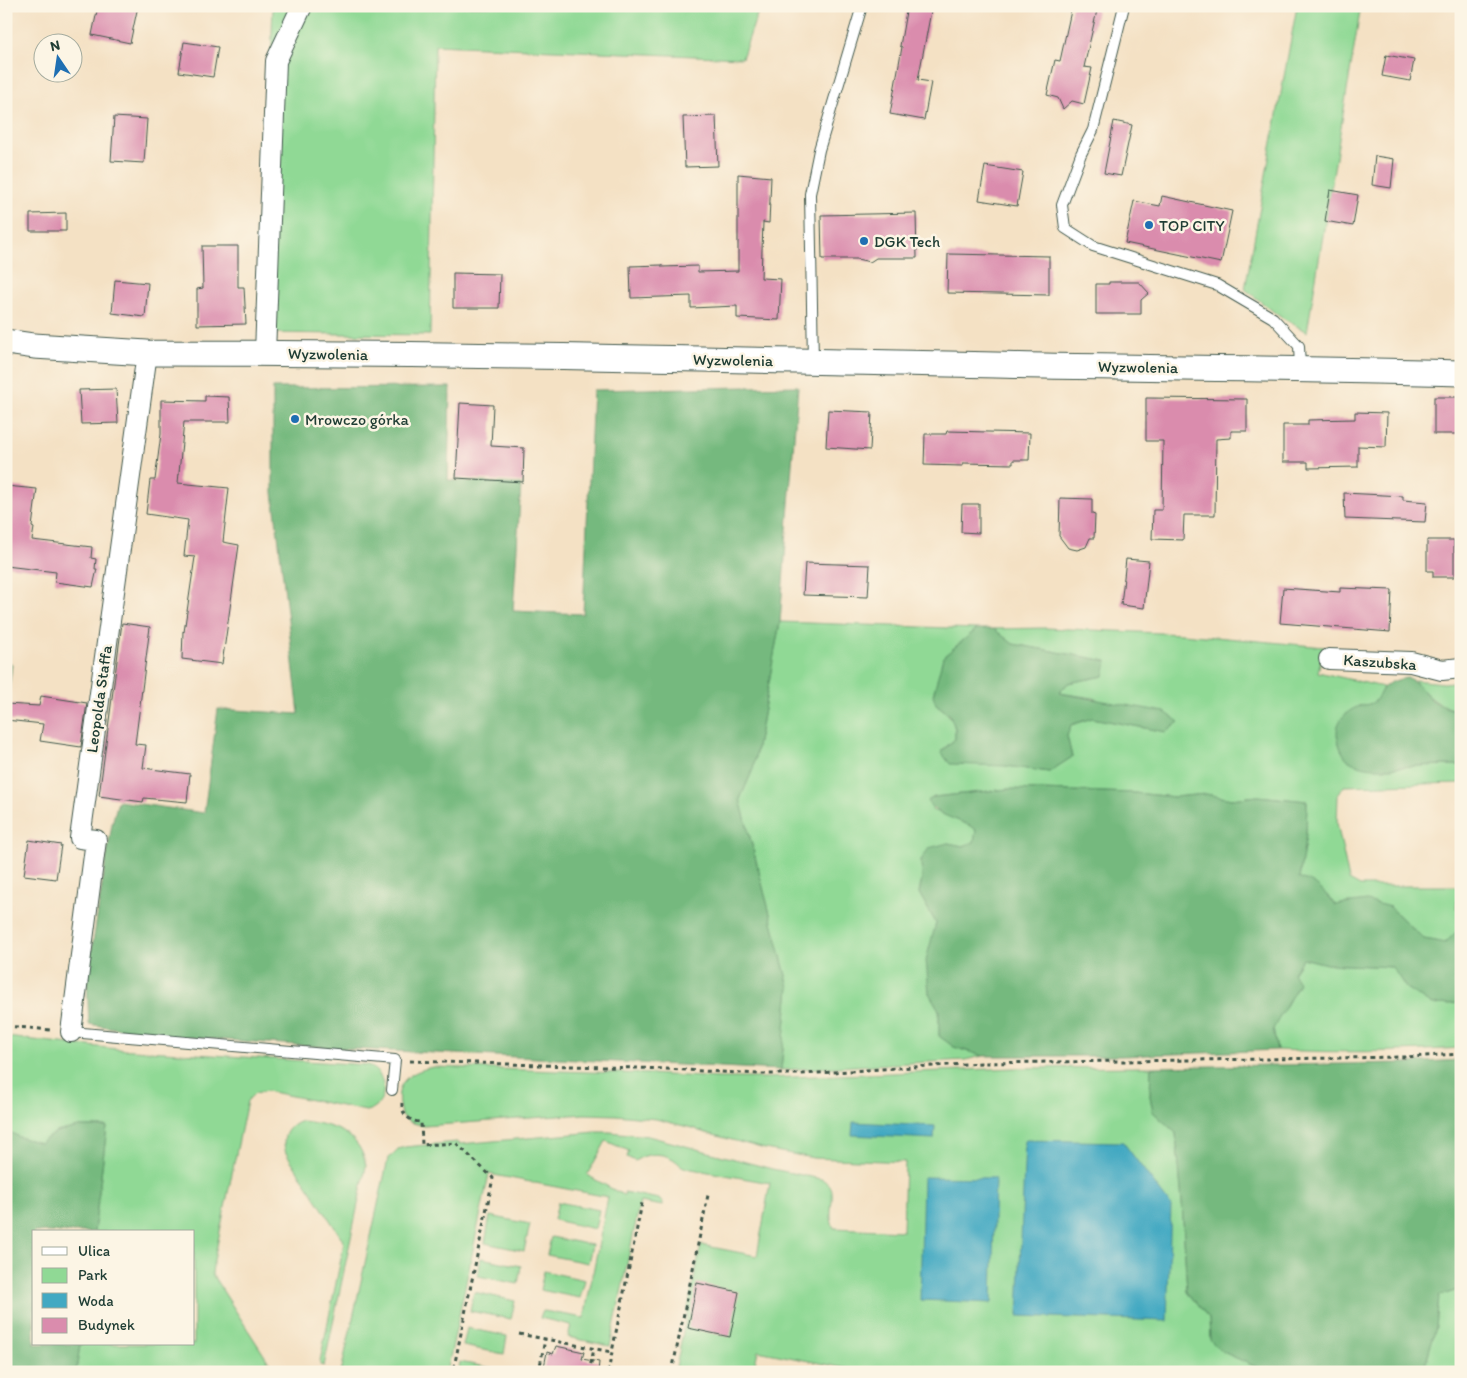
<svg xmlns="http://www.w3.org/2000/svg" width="1467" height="1378" viewBox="0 0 1467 1378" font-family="Itim,sans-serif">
<rect width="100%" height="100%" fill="#fcf5e5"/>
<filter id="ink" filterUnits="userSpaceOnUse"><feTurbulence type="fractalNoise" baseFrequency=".02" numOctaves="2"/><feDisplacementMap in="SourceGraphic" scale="10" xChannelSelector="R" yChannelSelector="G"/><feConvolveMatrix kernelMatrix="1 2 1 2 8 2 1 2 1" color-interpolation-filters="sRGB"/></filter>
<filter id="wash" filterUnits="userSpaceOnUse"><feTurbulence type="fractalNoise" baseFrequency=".0096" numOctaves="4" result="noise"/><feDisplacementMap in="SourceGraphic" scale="20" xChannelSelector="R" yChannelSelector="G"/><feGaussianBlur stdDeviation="1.12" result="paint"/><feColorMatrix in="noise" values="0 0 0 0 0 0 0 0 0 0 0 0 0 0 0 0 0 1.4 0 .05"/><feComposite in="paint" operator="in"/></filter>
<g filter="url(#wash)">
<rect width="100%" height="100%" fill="#f4e1c4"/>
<g fill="#90d995" stroke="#588b64">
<polygon points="273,6 760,6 742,58 435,45 430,335 261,333"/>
<polygon points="1297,6 1361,6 1307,332 1279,316 1245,289"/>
<path d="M 780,622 L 977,629 L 943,657 L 936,704 C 950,715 956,720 955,739 L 941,751 L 1006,766 L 1049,772 L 1072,757 L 1067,736 L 1071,725 L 1092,718 L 1166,732 L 1094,698 L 1059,693 L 1068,683 L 1104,676 L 1107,661 L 1013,644 L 994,629 L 1046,628 L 1183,634 L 1324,647 L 1318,672 L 1383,687 L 1378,698 L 1371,704 L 1358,706 L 1337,735 L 1340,747 L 1349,761 L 1387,768 L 1416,766 L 1461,765 L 1461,783 L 1344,786 L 1338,795 L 1337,823 L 1349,880 L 1360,886 L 1461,886 L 1461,897 L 1457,898 L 1456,908 L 1461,912 C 1461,930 1457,932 1445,943 L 1424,939 L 1390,907 L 1348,903 L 1335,905 L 1326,894 L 1299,879 L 1306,834 L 1307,801 L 1258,796 L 1231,799 L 1206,794 L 1174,797 L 1135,793 L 1008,789 L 934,797 L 932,810 L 968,824 L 976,830 L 975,842 L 963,846 L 948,843 L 921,860 L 922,879 L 919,893 L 936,923 L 933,939 L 929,993 L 939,1010 L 939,1036 L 954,1047 L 983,1056 L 965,1060 L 781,1070 L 789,987 L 740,799 L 753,769 Z"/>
<path d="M 1414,680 L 1444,683 L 1461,681 L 1461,711 C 1440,707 1427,697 1414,680 Z"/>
<path d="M 1303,958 L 1327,964 L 1393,967 L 1406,988 L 1432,1005 L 1461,1003 L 1461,1048 C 1399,1052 1338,1053 1277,1050 L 1273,1029 L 1280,1014 L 1293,973 Z"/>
<path d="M 6,1037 L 117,1049 L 368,1065 C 388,1074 390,1106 366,1111 L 267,1091 L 255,1093 L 247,1101 L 213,1265 L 212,1274 L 275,1372 L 76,1372 L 80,1344 L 194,1344 L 194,1232 L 94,1232 L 107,1127 L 79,1127 L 56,1132 L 40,1143 L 19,1137 L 6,1130 Z"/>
<path d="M 433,1067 L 650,1074 L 719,1078 L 768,1078 L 1015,1068 L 1151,1067 L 1150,1096 L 1153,1112 L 1176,1133 L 1182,1202 L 1187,1292 L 1209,1318 L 1210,1340 L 1221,1351 L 1267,1372 L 865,1372 L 758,1351 L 753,1372 L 675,1372 L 701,1245 L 757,1256 L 770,1183 L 686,1168 C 680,1166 678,1162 673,1159 C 661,1152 646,1153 635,1161 L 627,1157 L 629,1151 L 606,1141 L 587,1175 L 623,1195 L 625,1194 L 624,1192 L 659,1199 L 663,1204 L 663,1206 L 640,1202 L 610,1346 L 568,1337 L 571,1325 L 540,1318 L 542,1312 L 544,1311 L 584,1318 L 608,1197 L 489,1174 L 447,1372 L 341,1372 L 388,1159 L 398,1149 L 405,1147 L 457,1142 L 460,1144 L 596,1132 L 610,1132 L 648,1136 L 772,1169 L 821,1179 C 843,1188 824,1210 834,1228 L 903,1231 L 905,1162 L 813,1158 L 765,1149 L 699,1131 L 696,1129 L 656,1119 L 616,1115 L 584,1114 L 424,1126 L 410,1122 L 401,1115 C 393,1084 405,1073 433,1067 Z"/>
<path d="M 302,1121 C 333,1125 360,1132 366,1166 L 324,1366 L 320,1365 L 320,1361 L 344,1244 L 341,1237 L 286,1153 C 281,1138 286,1126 302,1121 Z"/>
<polygon points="558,1202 599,1210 595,1229 554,1220"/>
<polygon points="490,1216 530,1224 524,1251 485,1243"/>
<polygon points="551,1237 592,1245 588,1263 547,1255"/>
<polygon points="481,1258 521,1266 518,1284 478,1276"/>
<polygon points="544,1271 585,1280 580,1298 540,1290"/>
<polygon points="1461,1289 1461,1372 1423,1372 1436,1327 1439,1296"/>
<polygon points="474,1292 515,1301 511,1319 470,1311"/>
<polygon points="467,1328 507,1336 504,1354 463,1346"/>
<polygon points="460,1362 501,1370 500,1372 458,1372"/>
</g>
<g fill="#74b97e" stroke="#4a7b59">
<polygon points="798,386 780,622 753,769 740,799 789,987 781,1070 354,1049 156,1035 89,1024 87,980 112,824 118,801 204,813 218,709 299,714 273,492 273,388 450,387 448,480 521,484 513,611 583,614 593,390"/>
<polygon points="977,629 994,629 1013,644 1107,661 1104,676 1068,683 1059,693 1165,712 1179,722 1166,732 1092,718 1071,725 1067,736 1072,757 1049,772 1006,766 950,764 941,752 955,739 955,728 950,715 936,704 933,695 943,657"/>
<polygon points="6,663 12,664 6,712"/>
<path d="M 1407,678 C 1418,681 1423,692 1431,699 C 1439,706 1450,709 1461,711 L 1461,765 C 1446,765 1430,765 1415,766 C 1394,767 1371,772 1351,762 C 1344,758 1339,747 1338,739 C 1334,724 1343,713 1357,707 C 1362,705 1367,705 1372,703 C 1378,699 1379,694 1383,688 C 1388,682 1399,679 1407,678 Z"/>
<path d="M 1008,789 L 1135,793 L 1174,797 L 1206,794 L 1231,799 L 1258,796 L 1307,801 L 1306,834 L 1299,879 C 1314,879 1326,894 1335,905 L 1367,901 L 1390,907 L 1424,939 L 1445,943 L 1458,930 L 1461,926 L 1461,1003 L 1432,1005 L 1406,988 L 1392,967 L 1327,964 L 1303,958 L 1293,973 L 1299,983 L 1273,1029 L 1277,1050 L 1121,1056 L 983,1056 L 954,1047 L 939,1036 L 939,1010 L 929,993 L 926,960 L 936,923 L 919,893 L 922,879 L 921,860 L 929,848 L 948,843 L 963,846 L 974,842 L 976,830 C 961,818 937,818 927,801 L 934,797 Z"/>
<polygon points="1461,1060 1461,1289 1439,1296 1436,1327 1423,1372 1267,1372 1221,1351 1210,1340 1209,1318 1187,1292 1182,1202 1176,1133 1153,1112 1150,1096 1151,1067 1406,1063"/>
<polygon points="79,1127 107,1127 94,1232 34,1232 34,1344 80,1344 76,1372 6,1372 6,1130 19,1137 40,1143 56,1132"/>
</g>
<g fill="#42a9c2" stroke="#30737b">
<polygon points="853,1122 935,1126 934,1139 852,1135"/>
<polygon points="1025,1140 1123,1142 1171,1206 1167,1321 1018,1316"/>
<polygon points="923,1177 995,1178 992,1303 920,1300"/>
</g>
<g id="blocks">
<g fill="#da8cad">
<polygon points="98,6 138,6 130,43 92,35"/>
<polygon points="907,6 932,6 918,80 931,82 924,120 890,114 902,47 900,46"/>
<polygon points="1072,6 1098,6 1084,67 1092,68 1084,104 1072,101 1063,109 1058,98 1047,95 1055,60 1060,61"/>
<polygon points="184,42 218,47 213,77 179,72"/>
<polygon points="1386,55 1414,60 1410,81 1382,76"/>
<polygon points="716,116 718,166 685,167 683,117"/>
<polygon points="114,117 147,119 144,163 111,161"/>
<polygon points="1114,121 1132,125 1121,176 1104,173"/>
<polygon points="1375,156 1394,159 1391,188 1372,185"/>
<polygon points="985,166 1023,172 1017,206 979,200"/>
<polygon points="738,174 771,177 769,223 763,222 761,278 781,279 779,320 737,318 737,306 691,308 691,296 631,298 630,266 662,265 662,267 698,266 698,272 738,271"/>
<polygon points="1330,190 1358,195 1353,226 1325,221"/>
<polygon points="1162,196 1232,211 1221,263 1125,243 1134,201 1160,206"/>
<polygon points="66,213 66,231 30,231 30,214"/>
<polygon points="916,213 917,258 876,258 870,262 857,259 822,259 821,215"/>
<polygon points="202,246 238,246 238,287 244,287 246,324 197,325 197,289 203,288"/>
<polygon points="948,254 1049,256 1049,295 947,293"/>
<polygon points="453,273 500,274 499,308 453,308"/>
<polygon points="115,280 148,283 145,317 112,313"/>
<polygon points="1109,282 1139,282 1149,293 1141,300 1141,314 1096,314 1096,284 1109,284"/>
<polygon points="116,389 118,423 81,424 79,390"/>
<polygon points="205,396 229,397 230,422 184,422 178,483 229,488 223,542 239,545 222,664 182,659 183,631 184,632 195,557 184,556 188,520 146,514 150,480 155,480 161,434 161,400 205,401"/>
<rect x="1434" y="397" width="27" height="37"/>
<polygon points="1146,398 1247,399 1247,431 1231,431 1231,438 1216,439 1215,515 1184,515 1183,540 1152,539 1153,510 1162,510 1163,441 1146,441"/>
<polygon points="460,403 493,405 491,446 524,448 523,482 456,478"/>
<polygon points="828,410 872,412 870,450 826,447"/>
<polygon points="1355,412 1387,413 1386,447 1358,446 1358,467 1308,468 1308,462 1283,462 1283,425 1308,425 1308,420 1355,419"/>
<polygon points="947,431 1030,433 1029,460 1013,460 1013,464 963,463 963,466 924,465 925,434 946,434"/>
<polygon points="6,486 37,489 32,527 34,528 32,540 92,547 91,558 96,559 95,569 97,569 93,587 55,582 56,572 6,566"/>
<polygon points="1344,493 1403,496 1403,500 1427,502 1425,522 1345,519"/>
<polygon points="1060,498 1092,499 1092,514 1095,515 1094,538 1090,538 1086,547 1077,550 1068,548 1059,536"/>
<polygon points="962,504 979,504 979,533 961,532"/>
<polygon points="1427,540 1454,540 1454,577 1433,577 1433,571 1427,571"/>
<polygon points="1126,559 1149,561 1144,608 1121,605"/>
<polygon points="805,563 870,565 868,597 803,595"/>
<polygon points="1283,588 1340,592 1340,588 1392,590 1390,632 1280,623"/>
<polygon points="122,623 150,627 135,744 146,745 143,768 190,774 187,802 144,798 143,802 99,796"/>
<polygon points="41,696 87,703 81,747 40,741 43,724 6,720 6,704 39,706"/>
<polygon points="29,840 61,845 56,879 24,875"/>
<polygon points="697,1283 739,1292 730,1337 688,1328"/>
<polygon points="556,1346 584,1352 582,1359 599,1362 598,1372 543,1372 547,1352 553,1354"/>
</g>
</g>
</g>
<g filter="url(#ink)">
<use href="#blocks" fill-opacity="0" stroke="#3f564a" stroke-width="1"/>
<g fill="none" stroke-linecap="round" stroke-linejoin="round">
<g stroke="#3f564a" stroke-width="12">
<g id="service">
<polyline points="1124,6 1093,130 1081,154 1062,205 1065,228 1093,246 1217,285 1273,318 1299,346 1300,368"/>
<polyline points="813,361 810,194 819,150 862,6"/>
<polyline points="71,1032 395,1060 392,1090"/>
</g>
</g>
<g stroke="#3f564a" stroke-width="22">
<g id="minor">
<polyline points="265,353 276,61 302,6"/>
<polyline points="1329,659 1411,662 1442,670 1461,668"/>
<polyline points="71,1032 96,840 80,838 147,353"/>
</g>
</g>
<g stroke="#3f564a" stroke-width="27">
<path id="tertiary" d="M 6,342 L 34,346 L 147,353 C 446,353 746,360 1045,366 C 1183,368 1322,369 1461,373"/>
</g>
<g stroke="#3f564a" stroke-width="3" stroke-dasharray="4 4" stroke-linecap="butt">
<polyline points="6,1026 51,1030"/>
<polyline points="410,1061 666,1069 759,1074 800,1074 981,1063 1406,1057 1461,1054"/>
<path d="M 402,1103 C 401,1114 410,1122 421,1122 L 422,1145 L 456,1143 L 493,1178 L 453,1372"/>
<polyline points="519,1334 612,1352"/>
<polyline points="539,1372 545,1339"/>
<polyline points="589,1372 594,1349"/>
<polyline points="608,1372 642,1203"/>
<polyline points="672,1372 708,1195"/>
</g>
<use href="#service" stroke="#fff" stroke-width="10"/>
<use href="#minor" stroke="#fff" stroke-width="20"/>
<use href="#tertiary" stroke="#fff" stroke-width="25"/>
</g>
</g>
<g fill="#1f6fb2" stroke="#fcf5e5" stroke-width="2">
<circle cx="1149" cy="225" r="5"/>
<circle cx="864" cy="241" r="5"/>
<circle cx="295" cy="419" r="5"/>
</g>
<g text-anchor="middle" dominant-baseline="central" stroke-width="5" stroke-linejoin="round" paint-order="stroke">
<g font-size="16" fill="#1f3d34" stroke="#fcf5e5" text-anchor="start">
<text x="1159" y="225">TOP CITY</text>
<text x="874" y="241">DGK Tech</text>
<text x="305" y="419">Mrowczo górka</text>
</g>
<g font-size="16" fill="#1f3d34" stroke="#fcf5e5">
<text transform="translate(328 354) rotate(1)">Wyzwolenia</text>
<text transform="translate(733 360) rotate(1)">Wyzwolenia</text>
<text transform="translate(1138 367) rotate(1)">Wyzwolenia</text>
<text transform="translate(1380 662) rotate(4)">Kaszubska</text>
<text transform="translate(99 699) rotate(-82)">Leopolda Staffa</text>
</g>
</g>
<rect width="1467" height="1378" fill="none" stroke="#fcf5e5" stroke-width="25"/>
<rect x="32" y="1230" width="162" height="115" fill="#fcf5e5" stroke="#a4ab9e"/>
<rect x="42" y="1247" width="25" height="8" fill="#ffffff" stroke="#a4ab9e"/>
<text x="78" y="1256" font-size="15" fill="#1f3d34">Ulica</text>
<rect x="42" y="1268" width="25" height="15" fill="#90d995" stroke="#a4ab9e"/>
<text x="78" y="1280" font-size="15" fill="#1f3d34">Park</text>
<rect x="42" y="1293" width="25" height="15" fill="#42a9c2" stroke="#a4ab9e"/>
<text x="78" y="1306" font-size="15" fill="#1f3d34">Woda</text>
<rect x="42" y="1318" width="25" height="15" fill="#da8cad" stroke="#a4ab9e"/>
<text x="78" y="1330" font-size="15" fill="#1f3d34">Budynek</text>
<g transform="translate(58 58) rotate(347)"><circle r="24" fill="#fcf5e5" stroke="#a4ab9e"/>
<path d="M0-4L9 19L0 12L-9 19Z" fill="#1f6fb2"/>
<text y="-8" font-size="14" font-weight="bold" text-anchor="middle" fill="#1f3d34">N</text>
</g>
</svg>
